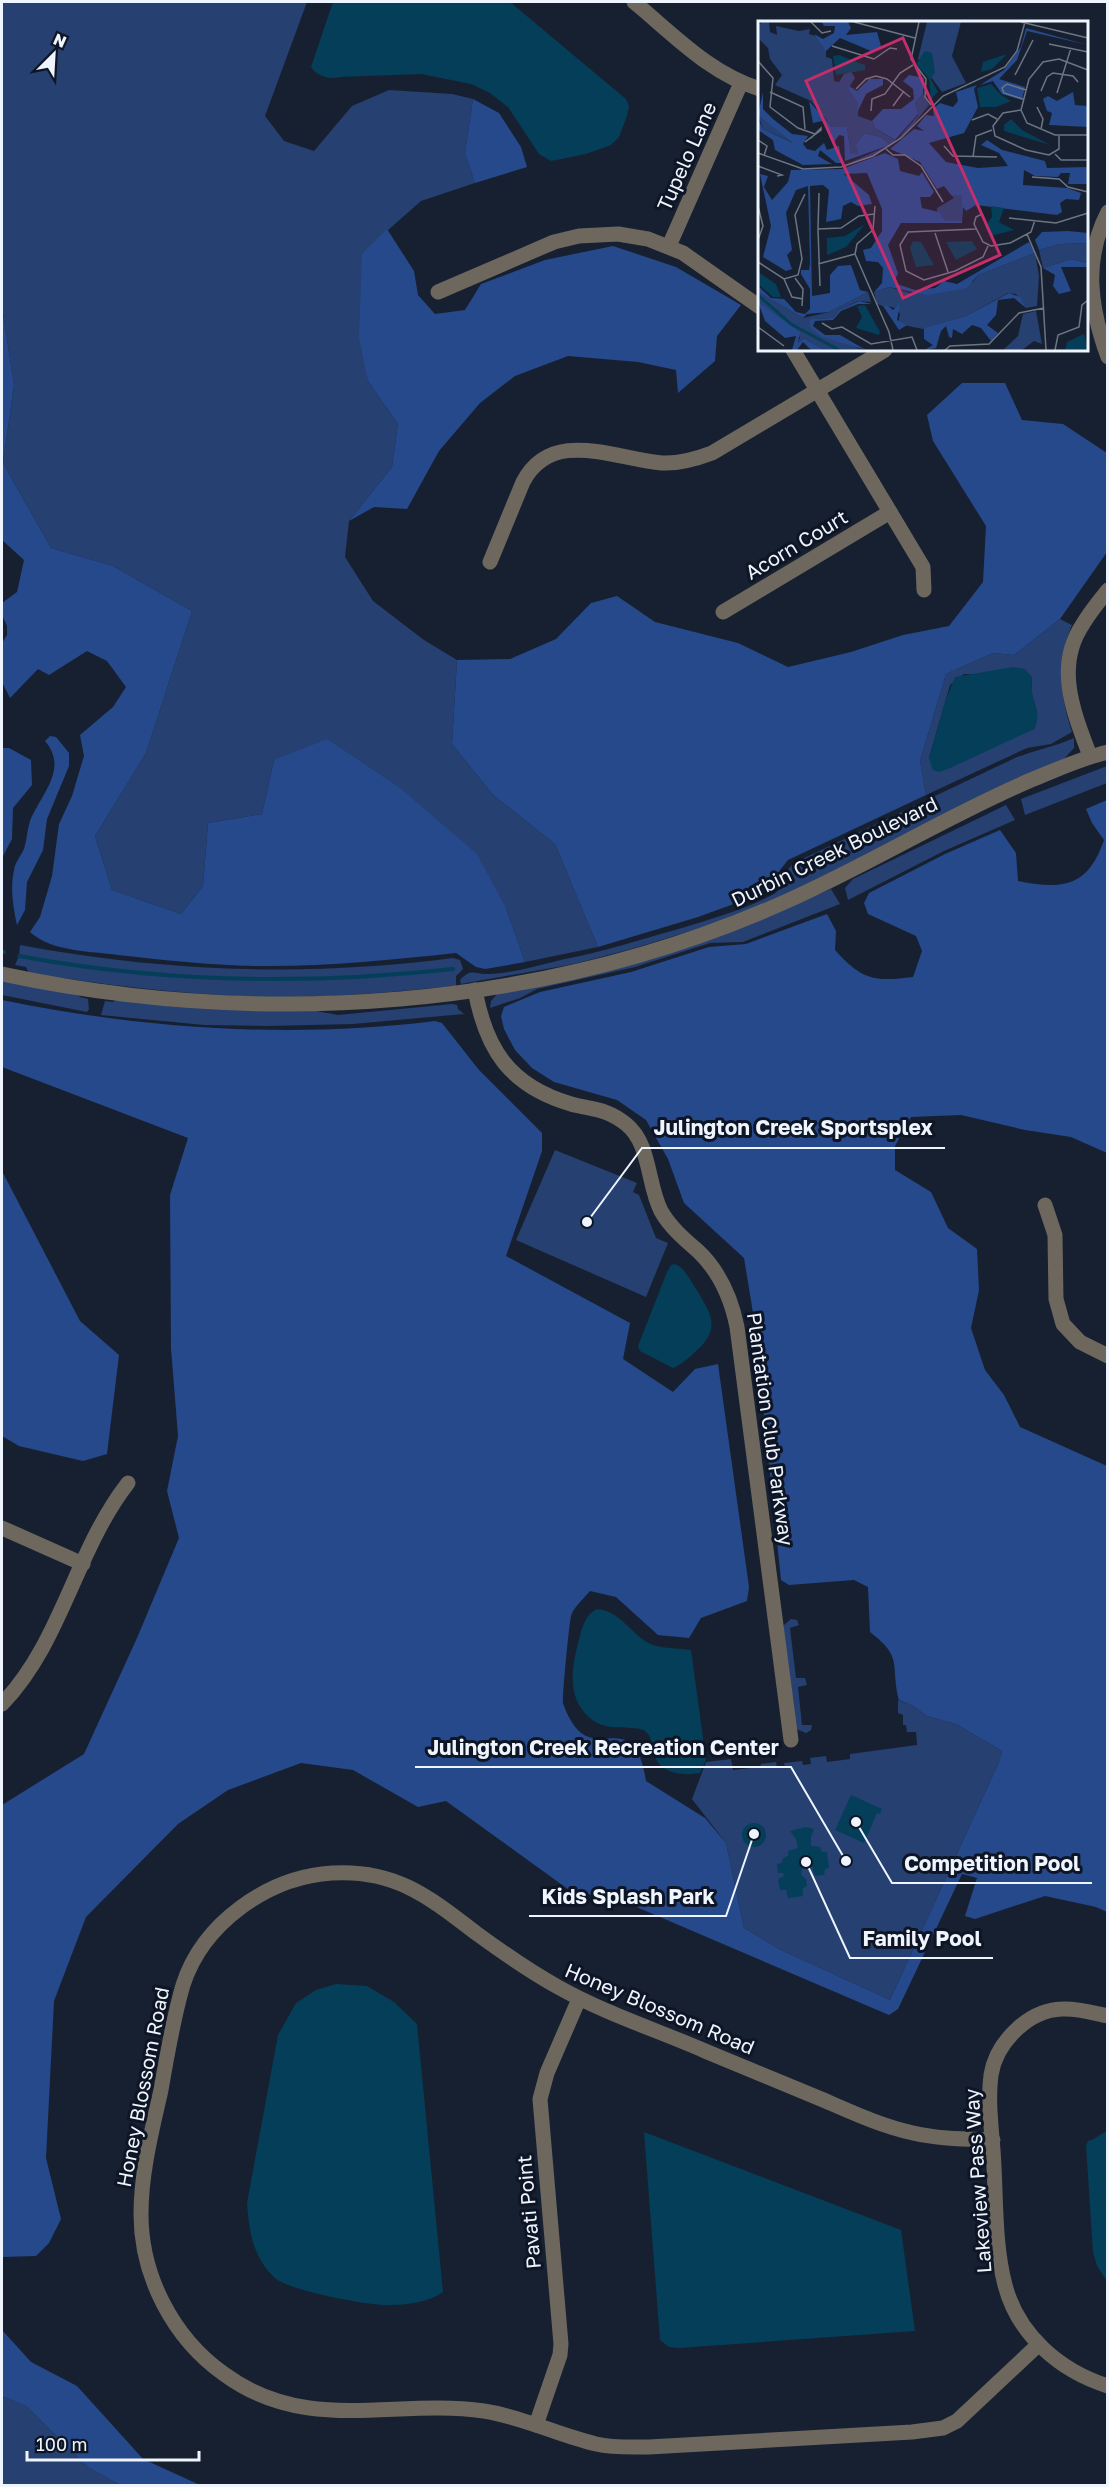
<svg xmlns="http://www.w3.org/2000/svg" width="1109" height="2487" viewBox="0 0 1109 2487" font-family="'Golos Text',sans-serif">
<rect width="100%" height="100%" fill="#172030"/>
<g fill="#254071" fill-rule="evenodd">
<polygon points="2,2 307,2 265,116 284,141 314,151 352,106 389,90 452,94 473,99 465,153 475,183 421,201 362,253 368,381 398,424 392,467 349,521 345,557 373,601 424,640 457,660 452,744 493,795 555,844 598,947 525,962 506,908 274,760 262,814 208,823 203,886 181,914 112,890 95,836 146,753 192,611 113,566 51,548 3,463 14,385 2,307"/>
<path d="M 1060,619 L 1072,625 C 1056,662 1060,695 1072,732 L 1051,744 L 1027,748 L 926,795 L 920,761 L 946,674 L 993,653 L 1014,655 ZM 964,674 L 1032,677 C 1032,684 1031,692 1033,698 C 1037,711 1039,716 1034,729 L 1006,741 L 929,758 L 950,685 Z"/>
<path d="M 1074,738 L 1074,748 L 1064,759 L 789,893 L 710,925 L 635,948 L 574,964 L 461,984 L 460,980 C 472,967 474,975 489,974 C 514,973 540,965 565,959 C 602,952 639,940 675,930 C 708,920 744,910 774,894 C 787,886 782,870 796,862 L 1015,758 C 1035,750 1054,747 1074,738 Z"/>
<polygon points="1107,766 1107,783 1025,815 1021,799"/>
<polygon points="1006,805 1015,820 944,851 848,900 845,888 853,879"/>
<polygon points="831,889 840,904 743,942 710,943 635,967 537,989 520,998 490,1008 491,1001 497,994 761,919"/>
<path d="M 20,945 C 164,972 308,977 453,958 L 460,960 L 463,969 L 456,976 L 456,986 C 392,992 329,998 265,997 C 185,995 107,985 29,973 L 26,967 L 15,965 L 19,956 Z"/>
<polygon points="2,980 78,995 80,997 88,999 89,1009 87,1012 2,995"/>
<polygon points="116,1000 311,1010 338,1015 452,1004 457,1005 458,1009 464,1014 353,1024 267,1026 204,1025 101,1015 105,1001 113,1002"/>
<polygon points="555,1150 637,1183 633,1192 639,1195 656,1238 668,1243 646,1297 516,1240"/>
<polygon points="791,1619 797,1620 799,1625 790,1628 796,1678 805,1678 807,1685 798,1687 802,1725 812,1725 811,1730 806,1733 796,1729 783,1626"/>
<polygon points="898,1700 913,1706 927,1716 956,1724 1002,1751 999,1762 890,2000 779,1949 744,1928 726,1843 692,1799 706,1762 731,1759 733,1770 760,1767 761,1764 776,1762 777,1768 785,1767 784,1763 802,1761 803,1765 811,1764 810,1758 826,1756 827,1762 850,1759 850,1754 917,1745 916,1732 907,1732 906,1725 903,1725 903,1715 898,1713"/>
<polygon points="2,2396 26,2406 88,2467 120,2485 2,2485"/>
</g>
<g fill="#26498b">
<polygon points="473,99 499,113 521,147 527,167 475,183 465,153"/>
<polygon points="387,229 414,271 418,295 435,314 465,310 481,284 545,260 613,246 676,267 741,305 717,336 715,361 678,393 676,370 638,362 568,356 515,376 480,403 439,451 407,509 374,507 349,521 392,467 398,424 368,381 359,338 362,253"/>
<path d="M 2,307 L 14,385 L 3,463 L 51,548 L 113,566 L 192,611 L 146,753 L 95,836 L 112,890 L 181,914 L 203,886 L 208,823 L 262,814 L 274,760 L 327,739 L 400,788 L 477,854 L 506,908 L 525,962 L 485,969 L 476,967 L 456,953 C 390,960 322,967 255,966 C 209,965 163,960 118,955 C 90,951 52,952 30,932 L 40,917 L 52,876 L 59,824 L 72,796 L 84,756 L 80,735 L 113,707 L 126,687 L 107,661 L 87,651 L 49,675 L 38,669 L 10,698 L 2,682 L 2,643 L 7,635 L 7,626 L 2,615 L 2,603 L 17,592 L 24,560 L 2,540 Z"/>
<polygon points="962,383 1005,383 1022,420 1063,424 1107,453 1107,552 1060,619 1014,655 993,653 946,674 920,761 926,795 788,860 780,870 776,887 772,890 698,917 598,947 555,844 493,795 452,744 457,660 510,659 556,639 591,603 617,596 655,622 738,643 788,667 851,652 903,635 949,626 983,582 986,526 933,441 927,415"/>
<path d="M 50,736 L 56,737 L 69,753 L 69,766 L 47,819 L 43,850 L 27,882 L 25,910 L 17,925 C 13,906 10,889 14,870 C 15,862 21,856 24,849 C 27,840 27,830 30,821 C 41,794 69,769 45,741 Z"/>
<polygon points="2,748 9,748 31,760 32,785 13,808 12,839 2,858"/>
<path d="M 1107,800 L 1107,1153 L 1071,1137 L 1025,1130 L 961,1115 L 911,1117 L 895,1146 L 895,1170 L 931,1192 L 948,1228 L 977,1249 L 979,1290 L 971,1328 L 985,1370 L 1004,1395 L 1020,1427 L 1107,1466 L 1107,1912 L 1096,1907 L 1045,1896 L 975,1919 L 965,1916 L 977,1878 L 962,1874 L 898,2009 L 889,2015 L 606,1894 L 576,1895 L 446,1801 L 418,1807 L 353,1770 L 301,1763 L 228,1790 L 178,1824 L 86,1917 L 54,2001 L 46,2158 L 61,2219 L 49,2243 L 36,2256 L 2,2257 L 2,1805 L 84,1754 L 137,1638 L 179,1538 L 167,1491 L 178,1436 L 171,1348 L 170,1195 L 188,1138 L 2,1067 L 2,1000 C 144,1029 290,1039 435,1021 L 442,1023 L 479,1070 L 542,1133 L 542,1151 L 506,1256 L 630,1323 L 623,1359 L 673,1392 L 695,1369 L 718,1364 L 749,1587 L 747,1601 L 701,1618 L 689,1638 L 658,1635 L 616,1597 L 590,1591 C 584,1598 573,1608 571,1616 C 569,1625 562,1697 563,1703 C 565,1710 571,1722 576,1728 C 600,1757 635,1709 646,1781 L 705,1818 L 726,1843 L 744,1928 L 779,1949 L 890,2000 L 999,1762 L 1002,1751 L 956,1724 L 927,1716 L 913,1706 L 899,1700 C 890,1664 904,1658 870,1632 L 868,1587 L 854,1580 L 789,1585 L 781,1580 L 754,1319 L 744,1258 L 684,1203 L 668,1159 L 646,1120 L 617,1100 L 554,1082 L 532,1068 L 515,1050 L 504,1029 L 501,1016 L 504,1007 L 540,992 L 631,972 L 709,947 L 746,944 L 827,914 L 836,931 L 835,950 C 862,980 874,982 913,977 L 922,951 L 916,936 L 868,914 L 864,903 L 869,893 L 945,854 L 1000,830 L 1016,853 L 1018,881 C 1063,890 1088,887 1104,840 L 1092,823 L 1086,809 Z"/>
<polygon points="2,1171 80,1321 119,1355 107,1454 83,1461 19,1446 2,1436"/>
<polygon points="2,2330 31,2362 77,2386 143,2459 200,2485 120,2485 88,2467 26,2406 2,2396"/>
</g>
<g fill="#053e58">
<path d="M 333,2 L 510,2 L 626,99 L 629,106 L 627,116 L 619,137 L 611,145 L 586,154 L 551,161 L 539,154 L 508,107 L 490,93 L 471,84 L 421,74 L 340,77 C 329,80 317,76 311,67 Z"/>
<path d="M 1013,667 L 1025,669 L 1032,677 C 1032,683 1031,691 1033,697 C 1036,711 1041,713 1034,729 L 948,769 L 939,772 L 933,770 L 929,758 L 946,699 L 955,677 Z"/>
<path d="M 675,1264 C 685,1268 690,1280 696,1289 C 712,1315 721,1329 696,1351 C 689,1358 681,1365 673,1368 L 640,1351 L 638,1346 L 667,1272 L 671,1265 Z"/>
<path d="M 597,1609 C 622,1611 632,1637 653,1645 C 665,1649 679,1648 691,1650 L 706,1760 L 700,1773 C 685,1776 660,1774 655,1756 C 652,1746 653,1737 644,1730 C 628,1725 608,1731 594,1721 C 566,1702 571,1668 579,1640 C 582,1627 585,1615 597,1609 Z"/>
<polygon points="851,1795 882,1809 880,1814 877,1813 864,1843 835,1830"/>
<circle cx="754" cy="1835" r="12"/>
<polygon points="806,1827 814,1829 811,1837 811,1846 820,1847 822,1852 827,1852 829,1868 825,1869 824,1875 815,1876 812,1867 802,1868 801,1875 806,1879 807,1886 803,1888 803,1896 788,1898 786,1890 780,1890 778,1879 784,1876 783,1873 778,1873 777,1864 782,1863 783,1858 788,1856 788,1851 798,1848 796,1839 790,1831"/>
<path d="M 336,1984 L 367,1986 L 394,2002 L 417,2024 L 443,2292 C 429,2302 408,2305 390,2305 C 370,2306 290,2291 275,2278 C 253,2258 249,2231 247,2203 L 278,2035 L 296,2003 L 316,1990 Z"/>
<polygon points="644,2132 901,2230 915,2331 679,2348 669,2347 660,2340"/>
<path d="M 1107,2132 L 1108,2132 L 1107,2281 L 1097,2266 L 1093,2252 L 1086,2146 L 1088,2141 C 1097,2139 1100,2133 1107,2132 Z"/>
</g>
<g fill="none" stroke-linecap="round" stroke-linejoin="round">
<g stroke="#053e58" stroke-width="4">
<polyline points="2,951 4,952"/>
<path d="M 19,956 C 163,983 308,985 453,969"/>
</g>
<g stroke="#6d675e" stroke-width="15">
<path d="M 634,2 C 673,34 710,74 760,89"/>
<path d="M 1108,212 C 1083,260 1090,308 1108,357"/>
<polyline points="669,246 741,83"/>
<polyline points="438,292 554,242 579,236 618,234 648,239 683,253 760,307"/>
<polyline points="793,350 923,567 924,590"/>
<path d="M 490,562 L 523,482 C 552,427 614,459 662,463 C 679,464 696,459 712,453 L 885,350"/>
<polyline points="723,612 890,512"/>
<path d="M 1090,756 C 1074,713 1054,667 1083,624 C 1090,612 1099,601 1108,590"/>
<path d="M 2,974 C 260,1029 544,1010 787,901 C 870,864 947,816 1031,780 C 1056,770 1081,758 1108,752"/>
<path d="M 475,990 C 486,1050 510,1086 571,1104 C 593,1110 606,1108 626,1124 C 651,1144 647,1184 661,1211 C 670,1227 684,1239 698,1251 C 720,1272 731,1297 737,1327 L 791,1740"/>
<polyline points="1045,1205 1055,1235 1056,1299 1063,1324 1080,1342 1108,1356"/>
<polyline points="2,1528 83,1564"/>
<path d="M 2,1704 C 62,1642 75,1551 128,1483"/>
<path d="M 1108,2016 C 1093,2013 1078,2008 1062,2009 C 1028,2010 996,2043 991,2075 C 987,2105 993,2137 994,2167 C 996,2205 995,2247 1005,2285 C 1018,2335 1060,2371 1108,2386"/>
<path d="M 993,2140 C 966,2139 939,2139 913,2133 C 881,2126 851,2112 821,2099 C 782,2083 744,2067 705,2051 C 657,2030 604,2013 558,1987 C 529,1971 502,1952 476,1933 C 429,1897 395,1869 332,1873 C 268,1877 203,1923 183,1985 C 173,2019 167,2055 161,2090 C 152,2130 141,2172 141,2214 C 141,2276 173,2338 224,2374 C 307,2435 394,2398 484,2411 C 523,2417 558,2435 596,2444 C 613,2448 631,2447 649,2447 L 912,2432 L 943,2428 L 957,2421 L 1038,2345"/>
<polyline points="536,2425 560,2355 561,2344 540,2099 547,2073 579,1999"/>
</g>
</g>
<g text-anchor="middle" dominant-baseline="central" stroke-width="6" stroke-linejoin="round" paint-order="stroke">
<g font-size="20" fill="#eff5fe" stroke="#0e1626">
<text transform="translate(686 156) rotate(-66)">Tupelo Lane</text>
<text transform="translate(796 544) rotate(-31)">Acorn Court</text>
<text transform="translate(834 851) rotate(-26)">Durbin Creek Boulevard</text>
<text transform="translate(771 1429) rotate(82)">Plantation Club Parkway</text>
<text transform="translate(660 2008) rotate(23)">Honey Blossom Road</text>
<text transform="translate(142 2087) rotate(-79)">Honey Blossom Road</text>
<text transform="translate(977 2181) rotate(-94)">Lakeview Pass Way</text>
<text transform="translate(528 2212) rotate(-95)">Pavati Point</text>
</g>
</g>
<g transform="translate(758 21)">
<rect width="330" height="330" fill="#172030"/>
<path d="M 4,1 L 11,1 L 12,11 L 19,14 L 18,5 L 41,10 L 52,8 L 51,13 L 60,16 L 68,25 L 68,36 L 74,38 L 76,60 L 81,61 L 86,53 L 93,50 L 97,57 L 90,68 L 100,81 L 100,95 L 114,100 L 117,107 L 138,120 L 160,94 L 157,82 L 165,73 L 171,84 L 150,110 L 132,125 L 110,137 L 87,144 L 132,124 L 123,116 L 106,112 L 99,124 L 100,133 L 93,133 L 89,106 L 74,106 L 53,80 L 17,64 L 24,54 L 12,38 L 10,27 L 0,17 L 0,5 ZM 169,1 L 203,1 L 194,35 L 208,62 L 184,71 L 160,38 ZM 0,94 L 22,109 L 36,122 L 5,108 ZM 193,174 L 204,174 L 204,200 L 188,200 L 179,190 L 179,187 L 196,177 ZM 330,222 L 330,242 L 313,238 L 285,247 L 281,229 L 302,223 ZM 277,232 L 281,255 L 279,285 L 268,287 L 258,273 L 250,272 L 208,295 L 165,308 L 140,303 L 142,293 L 137,287 L 119,283 L 116,271 L 131,266 L 152,272 L 176,272 L 215,261 L 220,254 ZM 0,271 L 45,297 L 71,291 L 110,271 L 113,281 L 100,280 L 81,289 L 75,297 L 57,298 L 51,304 L 71,318 L 80,318 L 104,329 L 66,329 L 46,317 L 40,322 L 42,316 L 0,281 ZM 278,290 L 284,323 L 276,320 L 264,329 L 245,329 L 260,315 L 265,293 Z" fill="#254071"/>
<path d="M 64,1 L 90,1 L 93,7 L 88,14 L 119,11 L 123,25 L 113,30 L 82,17 L 68,30 L 56,13 L 65,18 L 76,12 L 77,5 L 66,5 ZM 268,7 L 330,24 L 269,10 L 259,39 L 241,58 L 267,66 L 264,79 L 244,73 L 235,60 L 222,64 L 246,49 L 263,26 ZM 151,54 L 166,57 L 165,73 L 157,82 L 160,93 L 137,119 L 117,107 L 114,100 L 125,88 L 143,88 L 156,78 L 155,68 L 145,60 ZM 111,58 L 125,58 L 125,64 L 108,73 L 99,92 L 100,82 L 90,68 L 91,65 L 99,70 ZM 219,64 L 216,68 L 220,86 L 206,112 L 171,122 L 188,141 L 220,147 L 250,145 L 241,132 L 223,124 L 229,119 L 244,129 L 287,140 L 289,147 L 330,146 L 330,163 L 310,163 L 312,152 L 303,152 L 300,156 L 277,155 L 266,149 L 265,164 L 309,167 L 323,172 L 321,179 L 308,178 L 302,182 L 304,191 L 299,194 L 218,184 L 208,190 L 205,186 L 204,202 L 143,202 L 130,224 L 140,252 L 136,262 L 157,269 L 177,267 L 186,260 L 199,263 L 271,221 L 277,232 L 220,254 L 209,267 L 169,274 L 131,266 L 116,271 L 124,262 L 125,247 L 120,241 L 108,240 L 105,229 L 113,227 L 124,210 L 124,188 L 109,152 L 86,153 L 111,174 L 114,183 L 100,185 L 93,181 L 85,185 L 83,198 L 68,201 L 71,169 L 65,164 L 52,165 L 54,275 L 72,272 L 72,254 L 80,245 L 93,244 L 102,269 L 110,271 L 71,291 L 49,293 L 45,297 L 0,271 L 0,259 L 0,265 L 13,277 L 26,278 L 38,291 L 47,293 L 52,288 L 52,268 L 43,253 L 43,249 L 51,249 L 52,242 L 50,165 L 38,169 L 28,192 L 34,229 L 29,234 L 34,248 L 28,250 L 5,236 L 13,205 L 2,153 L 10,155 L 6,166 L 14,179 L 30,161 L 33,149 L 84,148 L 127,132 L 140,138 L 142,150 L 161,155 L 164,151 L 176,171 L 172,176 L 162,176 L 164,187 L 181,191 L 188,200 L 204,200 L 204,174 L 193,174 L 186,165 L 179,168 L 162,141 L 132,128 L 156,108 L 166,110 L 159,105 L 168,94 L 176,95 L 175,88 L 182,82 L 195,86 L 200,80 L 198,71 ZM 5,71 L 5,88 L 15,98 L 34,113 L 50,115 L 45,123 L 49,128 L 57,130 L 66,122 L 69,129 L 81,125 L 84,142 L 78,142 L 62,129 L 60,135 L 74,143 L 45,144 L 17,129 L 15,119 L 0,109 L 0,98 L 5,108 L 35,122 L 0,94 ZM 315,71 L 317,84 L 330,85 L 330,106 L 291,104 L 294,92 L 289,90 L 285,78 L 290,75 L 299,80 ZM 51,80 L 74,106 L 89,106 L 93,133 L 100,133 L 98,124 L 106,112 L 123,116 L 132,124 L 87,140 L 86,115 L 81,114 L 76,121 L 64,100 L 55,102 ZM 310,210 L 330,212 L 330,222 L 302,223 L 281,229 L 277,219 L 284,211 ZM 313,238 L 330,242 L 330,246 L 303,246 L 313,270 L 301,273 L 295,265 L 297,254 L 285,247 ZM 251,272 L 262,276 L 268,287 L 256,277 L 240,279 L 238,294 L 229,304 L 240,312 L 233,320 L 223,307 L 214,304 L 204,313 L 195,308 L 194,317 L 191,316 L 188,305 L 183,310 L 178,327 L 167,329 L 175,324 L 166,318 L 166,307 L 208,295 ZM 101,280 L 114,283 L 100,283 L 83,290 L 75,299 L 57,300 L 55,305 L 67,314 L 82,314 L 108,329 L 64,316 L 51,305 L 53,298 L 75,297 L 81,289 ZM 0,281 L 42,311 L 40,322 L 46,317 L 66,329 L 53,329 L 45,321 L 39,329 L 34,329 L 38,315 L 27,317 L 7,300 ZM 142,282 L 139,299 L 149,304 L 141,309 L 125,285 L 119,283 L 130,285 L 135,289 Z" fill="#26498b"/>
<path d="M 167,30 L 174,32 L 177,51 L 173,58 L 180,71 L 173,78 L 171,58 L 158,43 ZM 249,33 L 234,48 L 223,51 L 225,41 ZM 81,34 L 107,44 L 107,49 L 78,54 L 75,35 ZM 233,63 L 243,74 L 253,80 L 238,86 L 222,86 L 219,67 ZM 253,98 L 264,109 L 292,124 L 246,110 L 246,104 ZM 233,185 L 246,187 L 241,201 L 256,209 L 232,215 L 227,205 L 234,196 ZM 107,203 L 88,226 L 69,234 L 69,217 L 87,215 ZM 155,220 L 163,221 L 176,244 L 158,246 L 152,227 ZM 214,220 L 219,228 L 198,239 L 188,221 ZM 0,251 L 18,263 L 23,276 L 15,276 L 1,264 ZM 107,284 L 122,311 L 121,314 L 98,307 L 104,296 L 99,285 ZM 326,313 L 330,329 L 307,329 L 309,321 Z" fill="#053e58"/>
<path fill="none" stroke="#053e58" stroke-width="3" d="M 0,274 L 33,303 L 81,329"/>
<path fill="none" stroke="#6d7582" stroke-width="1.5" d="M 53,1 L 64,12 L 73,10M 96,1 L 157,17M 161,1 L 153,38 L 168,58 L 167,76 L 173,84M 263,1 L 330,17M 291,23 L 330,31M 74,25 L 116,38M 116,38 L 132,27 L 139,28M 0,40 L 15,57 L 12,86 L 40,107 L 57,113M 330,49 L 301,38 L 285,41 L 271,58 L 263,89 L 269,102 L 297,114 L 330,114M 257,54 L 275,19M 98,68 L 108,58 L 118,55 L 129,58 L 152,76M 283,70 L 289,56 L 295,52 L 315,55 L 320,61M 12,71 L 45,86 L 47,108M 299,72 L 313,27M 265,78 L 246,72 L 244,67 L 249,63 L 268,69M 135,85 L 146,70M 279,86 L 285,98 L 283,108M 263,89 L 245,92 L 235,105 L 237,115 L 268,129 L 291,134 L 301,128 L 301,115M 113,90 L 114,78 L 127,73 L 142,52 L 155,44M 214,99 L 230,93 L 239,98M 0,119 L 9,125 L 6,135M 47,121 L 63,109 L 63,107 L 53,117M 186,125 L 195,135 L 239,136M 128,128 L 135,134 L 147,134 L 163,145 L 185,181M 0,132 L 45,148 L 83,146 L 115,135 L 143,117 L 185,75 L 247,46 L 259,30 L 267,1M 297,133 L 303,139 L 330,139M 215,136 L 218,115 L 234,109M 0,145 L 24,154 L 19,155M 274,156 L 301,158 L 310,166 L 330,171M 0,185 L 5,205 L 0,219M 117,185 L 115,209 L 99,223 L 97,233 L 131,311 L 135,329M 224,193 L 218,196 L 216,203 L 225,221 L 233,225 L 252,222 L 273,211 L 277,199M 251,197 L 298,202 L 330,192M 60,208 L 61,172M 218,208 L 150,211 L 142,224 L 148,250 L 166,259 L 197,250 L 225,236 L 230,225M 177,212 L 190,251M 269,213 L 283,246 L 288,329M 0,241 L 26,258 L 40,254 L 44,238 L 37,194 L 47,173M 60,243 L 97,233M 37,257 L 45,268 L 44,285M 26,258 L 34,276 L 45,278M 62,265 L 60,208 L 83,207 L 101,195 L 116,193M 64,302 L 74,308 L 84,306 L 113,323 L 154,316 L 159,329M 0,306 L 26,325M 187,329 L 192,325 L 231,323 L 261,292 L 286,287M 297,329 L 300,314 L 321,306 L 324,284 L 330,279"/>
<path fill="#c62e6b" fill-opacity="0.15" stroke="#c62e6b" stroke-width="3" d="M 145,17 L 242,234 L 145,277 L 48,60 Z"/>
<rect width="330" height="330" fill="none" stroke="#eff5fe" stroke-width="3"/>
</g>
<path fill="none" stroke="#eff5fe" stroke-width="2" d="M587 1222L642 1148H945M846 1861L791 1767H415M856 1822L892 1883H1092M754 1834L726 1916H529M806 1862L850 1958H993"/>
<g fill="#eff5fe" stroke="#0e1626" stroke-width="2">
<circle cx="587" cy="1222" r="6"/>
<circle cx="846" cy="1861" r="6"/>
<circle cx="856" cy="1822" r="6"/>
<circle cx="754" cy="1834" r="6"/>
<circle cx="806" cy="1862" r="6"/>
</g>
<g font-size="21" text-anchor="middle" font-weight="bold" fill="#eff5fe" stroke="#0e1626" stroke-width="6" stroke-linejoin="round" paint-order="stroke">
<text x="793" y="1135">Julington Creek Sportsplex</text>
<text x="603" y="1755">Julington Creek Recreation Center</text>
<text x="992" y="1871">Competition Pool</text>
<text x="628" y="1904">Kids Splash Park</text>
<text x="922" y="1946">Family Pool</text>
</g>
<rect width="1109" height="2487" fill="none" stroke="#eff5fe" stroke-width="6"/>
<g transform="translate(54 54) rotate(24)" stroke="#0e1626" stroke-width="4.5" paint-order="stroke">
<path d="M0-4.5L10 22L0 15L-10 22Z" fill="#eff5fe"/>
<text y="-9" font-size="16" font-weight="bold" text-anchor="middle" fill="#eff5fe">N</text>
</g>
<path d="M27 2451v9h172v-9" fill="none" stroke="#eff5fe" stroke-width="3"/>
<text x="36" y="2451" font-size="18" fill="#eff5fe" stroke="#0e1626" stroke-width="4.5" paint-order="stroke">100 m</text>
</svg>
